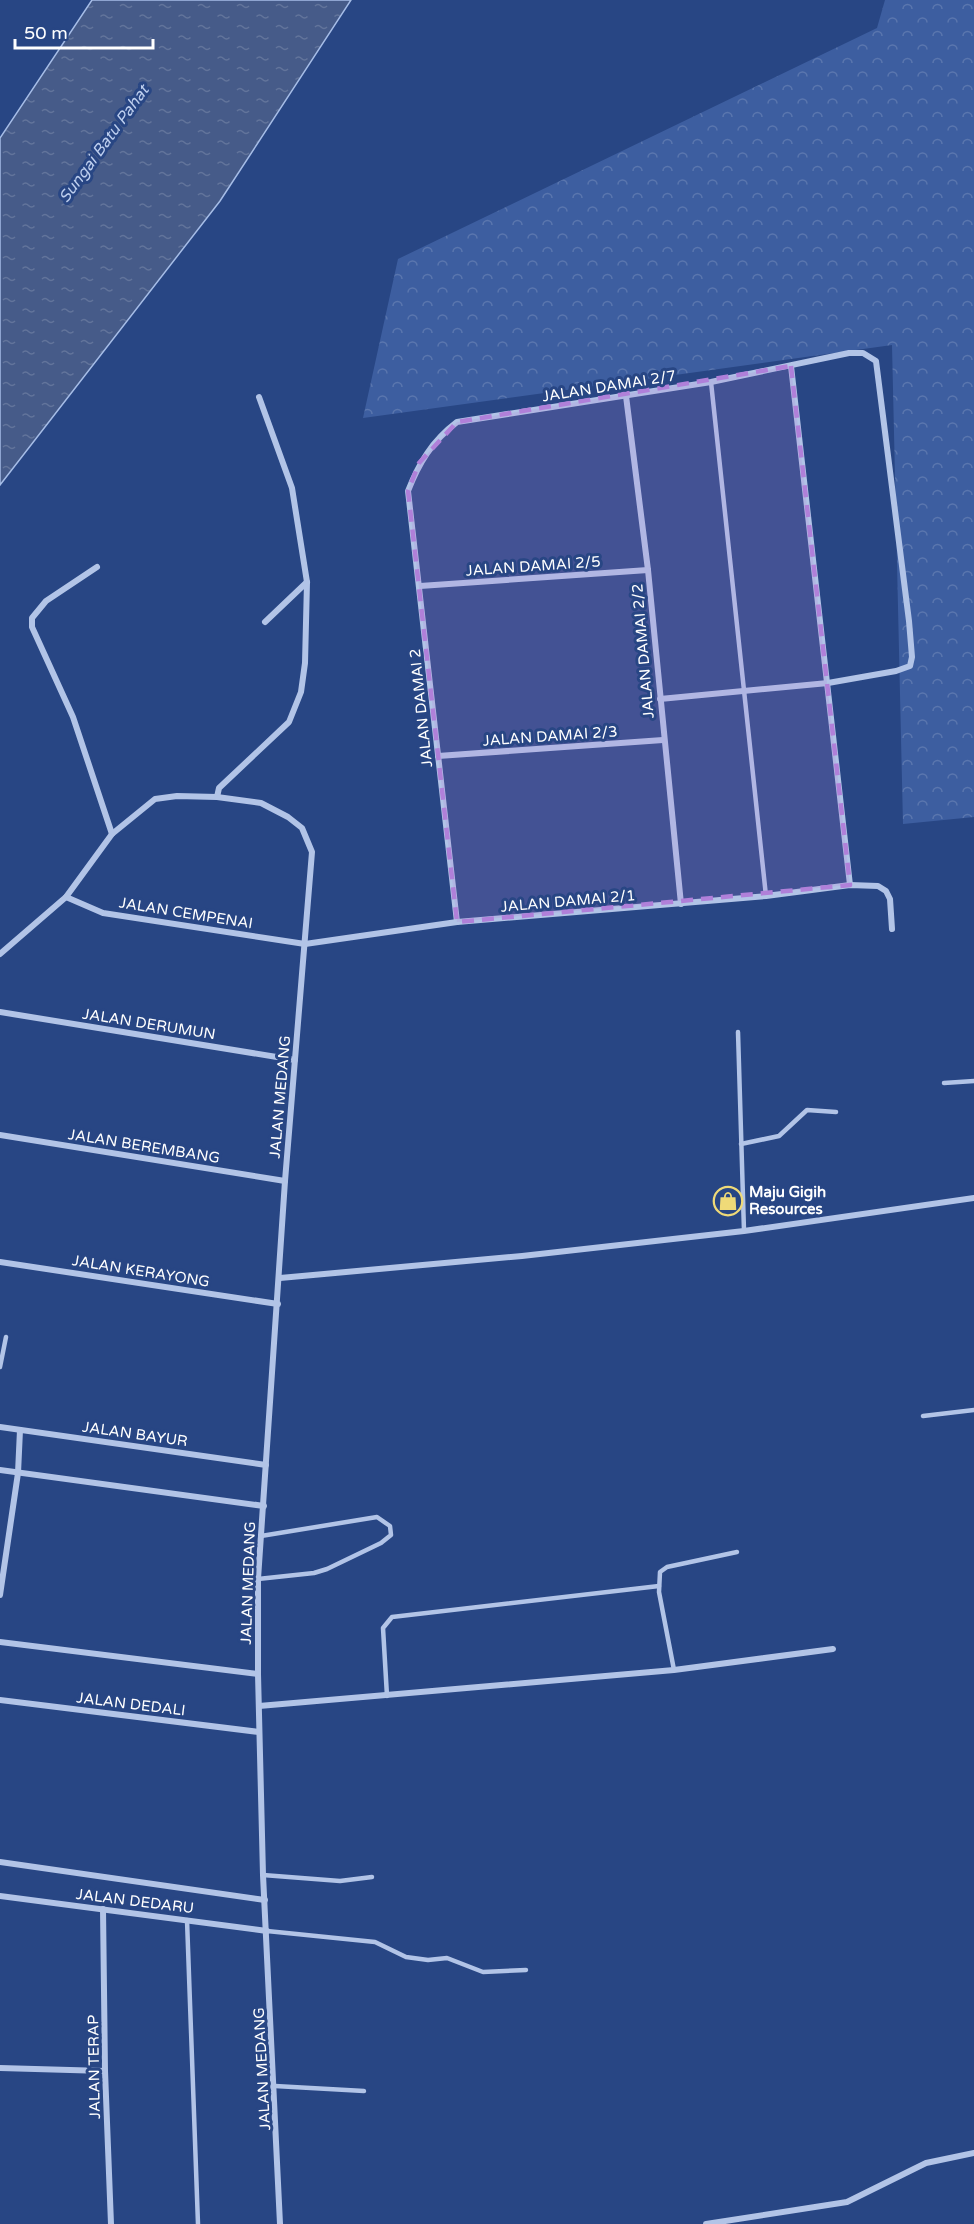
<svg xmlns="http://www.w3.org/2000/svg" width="974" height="2224" viewBox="0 0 974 2224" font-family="'Varela Round',sans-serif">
<defs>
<pattern id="forest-crowns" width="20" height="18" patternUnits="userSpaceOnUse" patternTransform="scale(1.5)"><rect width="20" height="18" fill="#3d5ea0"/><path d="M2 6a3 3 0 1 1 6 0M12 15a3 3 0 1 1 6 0" fill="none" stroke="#5a76ae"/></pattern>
<pattern id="water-ripples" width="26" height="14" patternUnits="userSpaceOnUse" patternTransform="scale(1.5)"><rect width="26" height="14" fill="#465b89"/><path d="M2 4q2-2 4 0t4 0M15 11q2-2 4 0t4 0" fill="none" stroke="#62749b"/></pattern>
</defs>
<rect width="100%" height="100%" fill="#284684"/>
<polygon fill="url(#forest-crowns)" points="885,0 974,0 974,817 903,824 892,345 363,418 398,259 877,28"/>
<polygon fill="url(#water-ripples)" stroke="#a6bde7" stroke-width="1.5" points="92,0 351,0 220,201 0,485 0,138"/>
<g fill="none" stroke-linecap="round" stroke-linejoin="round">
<g stroke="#b2c4e7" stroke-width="4.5">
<polyline points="711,382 766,896"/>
<polyline points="738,1032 744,1231"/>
<polyline points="944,1083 974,1081"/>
<polyline points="741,1144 779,1136 807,1110 836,1112"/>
<polyline points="0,1367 6,1337"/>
<polyline points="923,1416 974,1410"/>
<polyline points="258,1579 314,1573 327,1569 381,1543 391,1535 390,1526 377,1517 261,1536"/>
<polyline points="674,1670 659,1592 660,1572 667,1567 737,1552"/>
<polyline points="387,1696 383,1628 392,1617 659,1586"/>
<polyline points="263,1875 340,1881 372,1877"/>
<polyline points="187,1920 198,2224"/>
<polyline points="267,1931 375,1942 406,1957 428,1960 447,1958 483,1972 526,1970"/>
<polyline points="275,2086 364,2091"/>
</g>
<g stroke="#b2c4e7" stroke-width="6">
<polyline points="791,366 850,885"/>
<polyline points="626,396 648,570 681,904"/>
<polyline points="97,567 46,601 32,618 32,627 73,717 112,834"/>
<polyline points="420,586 648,570"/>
<polyline points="265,622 307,582"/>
<polyline points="438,756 663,740"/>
<polyline points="217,797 219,788 289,722 301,692 305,663 307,582 292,488 259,397"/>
<polyline points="66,897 103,913 305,944 457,922 766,896 850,885 878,886 886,891 890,899 892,929"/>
<path d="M 457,922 L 408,491 C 419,463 432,441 457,422 L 711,382 L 849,353 L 863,353 L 876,361 L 909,621 L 912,657 L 910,666 L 896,671 L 828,683 L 660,699"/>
<polyline points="0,954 66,897 112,834 155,799 177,796 217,797 261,803 288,817 302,828 312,852 285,1181 258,1579 258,1674 263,1875 280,2224"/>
<polyline points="0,1012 295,1060"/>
<polyline points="0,1135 285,1181"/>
<polyline points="0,1262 278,1304"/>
<polyline points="280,1278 522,1256 744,1231 974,1198"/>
<polyline points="0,1427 266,1465"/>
<polyline points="0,1470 264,1506"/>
<polyline points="0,1595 18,1473 20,1430"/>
<polyline points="0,1642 258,1674"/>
<polyline points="0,1700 259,1732"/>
<polyline points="259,1706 674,1670 833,1649"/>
<polyline points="0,1862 265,1900"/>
<polyline points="0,1896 267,1931"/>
<polyline points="103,1909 105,2071 111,2224"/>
<polyline points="0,2068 105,2071"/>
<polyline points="706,2224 847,2202 926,2163 974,2153"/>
</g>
</g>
<path fill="#b080d9" fill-opacity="0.2" stroke="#b080d9" stroke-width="4.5" stroke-dasharray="12 8" stroke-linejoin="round" d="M 791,366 L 850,885 L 457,922 L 408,491 L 419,463 L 457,422 Z"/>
<defs>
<g id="shop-ring" transform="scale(1.5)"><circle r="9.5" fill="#284684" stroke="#efda78" stroke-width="1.5"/><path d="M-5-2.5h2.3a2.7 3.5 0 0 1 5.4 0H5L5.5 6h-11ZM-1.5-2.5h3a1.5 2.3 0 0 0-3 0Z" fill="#efda78"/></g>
</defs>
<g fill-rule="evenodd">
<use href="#shop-ring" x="728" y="1201"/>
</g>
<g text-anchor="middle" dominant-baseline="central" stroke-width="6" stroke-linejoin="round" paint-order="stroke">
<g font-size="15" fill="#fff" stroke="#284684">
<text transform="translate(609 386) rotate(-9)">JALAN DAMAI 2/7</text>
<text transform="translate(533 566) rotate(-4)">JALAN DAMAI 2/5</text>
<text transform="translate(643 651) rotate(-95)">JALAN DAMAI 2/2</text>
<text transform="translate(421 708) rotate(-96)">JALAN DAMAI 2</text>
<text transform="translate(550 736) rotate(-4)">JALAN DAMAI 2/3</text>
<text transform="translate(568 901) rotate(-5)">JALAN DAMAI 2/1</text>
<text transform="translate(186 913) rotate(9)">JALAN CEMPENAI</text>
<text transform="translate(149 1024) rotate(9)">JALAN DERUMUN</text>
<text transform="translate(280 1097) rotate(-85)">JALAN MEDANG</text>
<text transform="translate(144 1146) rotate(9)">JALAN BEREMBANG</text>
<text transform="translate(141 1271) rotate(9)">JALAN KERAYONG</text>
<text transform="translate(135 1434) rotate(8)">JALAN BAYUR</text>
<text transform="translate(248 1583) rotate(-88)">JALAN MEDANG</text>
<text transform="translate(131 1704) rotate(7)">JALAN DEDALI</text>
<text transform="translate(135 1901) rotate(7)">JALAN DEDARU</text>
<text transform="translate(94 2067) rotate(-91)">JALAN TERAP</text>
<text transform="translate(262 2069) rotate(-93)">JALAN MEDANG</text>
</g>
<g font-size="15" font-weight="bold" fill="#fff" stroke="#284684" text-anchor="start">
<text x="749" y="1192">Maju Gigih<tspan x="749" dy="17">Resources</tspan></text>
</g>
<g font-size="16" font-style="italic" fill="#bdceee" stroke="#284684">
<text transform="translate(104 144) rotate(-54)">Sungai Batu Pahat</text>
</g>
</g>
<path d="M15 39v9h138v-9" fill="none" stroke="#ffffff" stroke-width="3"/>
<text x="24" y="39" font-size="18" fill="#ffffff" stroke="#284684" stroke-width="4.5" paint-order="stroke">50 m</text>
</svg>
